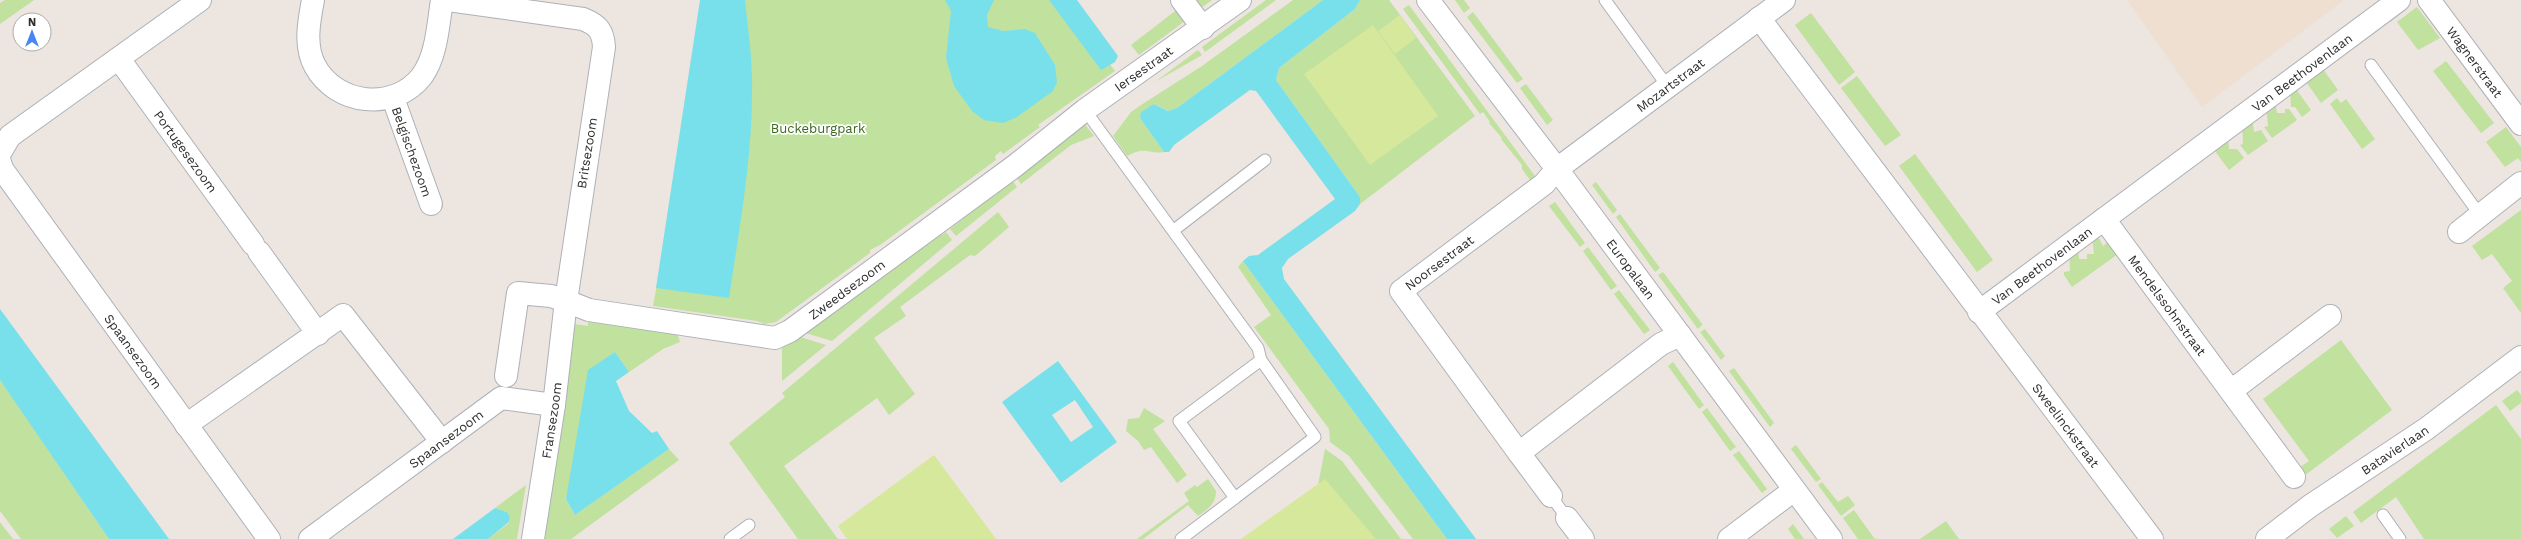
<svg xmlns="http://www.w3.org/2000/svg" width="2521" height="539" viewBox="0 0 2521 539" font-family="'Work Sans',sans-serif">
<rect width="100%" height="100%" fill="#ede5e0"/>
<polygon fill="#eedfd1" points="2127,0 2344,0 2202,107"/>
<g fill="#c1e19f">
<polygon points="5,0 34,0 0,24 0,3"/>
<polygon points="710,0 1061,0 1115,71 1038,125 1040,127 1003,154 1001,151 995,156 996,160 880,245 870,250 870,253 776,322 765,324 757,321 653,306"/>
<polygon points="1194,0 1212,0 1201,8"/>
<polygon points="1266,0 1276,0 1205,52 1202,47"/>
<path d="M 1293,0 L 1323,0 L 1177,108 L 1169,111 L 1154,104 L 1140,118 L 1164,152 C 1149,155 1147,145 1127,156 L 1113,136 L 1131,112 L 1141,105 L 1202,66 Z"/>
<polygon points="1360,0 1389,0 1475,116 1360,204 1360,197 1276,80 1279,68 1355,9"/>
<polygon points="1455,0 1464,0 1470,8 1464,13"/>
<polygon points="1409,5 1535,176 1530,180 1522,169 1522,165 1501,139 1502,138 1489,123 1490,122 1483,112 1480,114 1403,9"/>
<polygon points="2417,7 2440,38 2418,50 2397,22"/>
<polygon points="1179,8 1185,21 1139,55 1131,45"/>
<polygon points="1473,12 1523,79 1517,83 1467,17"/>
<polygon points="1811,13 1855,72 1839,85 1795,25"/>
<polygon points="1198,50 1202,55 1155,82"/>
<polygon points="2446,61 2494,123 2481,133 2433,71"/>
<polygon points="2320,65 2338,90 2321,103 2304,79"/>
<polygon points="1857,76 1901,135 1885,146 1841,88"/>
<polygon points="1526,84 1553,120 1547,125 1520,88"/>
<polygon points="2294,86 2311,110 2302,117 2295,107 2291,107 2290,89"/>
<polygon points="2337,98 2341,103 2346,99 2375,139 2362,149 2330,104"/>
<polygon points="2275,99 2277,113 2285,113 2285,109 2289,109 2297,120 2272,138 2264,127 2268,126 2266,107"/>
<polygon points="2252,118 2254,132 2261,130 2268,141 2248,155 2240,145 2243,144 2242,124"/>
<polygon points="1084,123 1094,136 1071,145 1021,184 1014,174"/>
<polygon points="2506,127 2521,147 2521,162 2518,158 2505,167 2486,142"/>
<polygon points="2228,135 2229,149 2237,149 2244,158 2229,170 2212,147"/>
<polygon points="1915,154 1993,260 1977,272 1899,166"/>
<polygon points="1010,177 1017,187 956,236 950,229 963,219 964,210"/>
<polygon points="1596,182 1617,210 1613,214 1592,185"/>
<polygon points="1555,202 1585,243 1580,247 1549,206"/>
<polygon points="2521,210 2521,313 2503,288 2512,281 2492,254 2482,260 2472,246"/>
<polygon points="998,212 1009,227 975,256 970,255 900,307 906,316 874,338 915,394 889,415 877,398 784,466 838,539 798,539 729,443 785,397 782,393"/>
<polygon points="1620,214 1660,268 1655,272 1616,217"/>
<polygon points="946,232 952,240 832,341 799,331 932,233 942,235"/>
<polygon points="2096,233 2103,246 2109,241 2118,254 2072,287 2064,275 2064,272 2070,271 2069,253 2078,246 2079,259 2087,259 2087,254 2094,254 2092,236"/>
<polygon points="1588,247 1617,286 1611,290 1583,251"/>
<polygon points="1243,261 1447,539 1413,539 1349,456 1330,442 1329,429 1254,327 1271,315 1238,267"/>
<polygon points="1663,272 1703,325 1702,325 1698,329 1658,275"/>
<polygon points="1619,290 1650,330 1644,334 1614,294"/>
<polygon points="588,317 677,333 680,342 663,349 629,372 615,352 566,499 575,515 669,449 679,460 571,539 542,539 575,324 588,326"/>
<polygon points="1705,329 1725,356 1721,360 1700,332"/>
<polygon points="794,335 826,345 782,381 782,348 784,343"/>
<polygon points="2341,340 2392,410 2300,479 2294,471 2309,461 2263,399"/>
<polygon points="1673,362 1704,405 1699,409 1668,366"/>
<polygon points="1734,368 1774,423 1770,427 1729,371"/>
<polygon points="0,380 15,401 109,539 21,539 0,511"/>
<polygon points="2517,390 2521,395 2521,403 2510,411 2502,401"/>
<polygon points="2496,405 2521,439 2521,539 2424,539 2396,497 2361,523 2353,512"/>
<polygon points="1144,408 1165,421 1153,429 1187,475 1177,483 1151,447 1144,450 1138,441 1126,431 1128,419 1139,418"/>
<polygon points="1707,408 1736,447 1730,451 1702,412"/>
<polygon points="1796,445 1821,479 1816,482 1791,449"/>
<polygon points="1325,449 1342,461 1401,539 1354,539 1317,490"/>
<polygon points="1739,451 1767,489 1762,493 1733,455"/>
<path d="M 1208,479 L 1216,491 C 1216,504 1208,509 1198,516 L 1188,505 L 1143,539 L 1137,539 L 1189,501 L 1184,493 L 1195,485 L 1197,487 Z"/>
<polygon points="1822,482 1838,502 1848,496 1855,505 1841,516 1818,485"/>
<polygon points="526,485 517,539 488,539 509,523 510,517 507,512 495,508"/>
<polygon points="1854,510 1874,538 1877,539 1858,539 1843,518"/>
<polygon points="2346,516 2354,526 2337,538 2329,529"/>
<polygon points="1946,521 1959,539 1920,539"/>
<polygon points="0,522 13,539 0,539"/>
<polygon points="1793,524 1804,539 1795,539 1788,529"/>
</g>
<g fill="#d5e89c">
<polygon points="1400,15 1416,38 1395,54 1378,31"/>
<polygon points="1373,25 1438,116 1370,165 1304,74"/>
<polygon points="934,455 996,539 847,539 838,526"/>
<polygon points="1325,479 1376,539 1241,539"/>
</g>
<g fill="#78e0ea" fill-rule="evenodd">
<path d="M 700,0 L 745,0 C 748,30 753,61 752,92 C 752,161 739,230 729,298 L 656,288 Z"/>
<polygon points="945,0 994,0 987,15 988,27 1003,31 1025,29 1035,33 1055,65 1057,82 1053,91 1017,117 1003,123 984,120 972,111 954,86 946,58 951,11"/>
<polygon points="1049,0 1077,0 1118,56 1115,62 1101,70"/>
<polygon points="1323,0 1360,0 1355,9 1279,68 1276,80 1360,197 1360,204 1355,211 1288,259 1282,268 1284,279 1476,539 1447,539 1243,261 1249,256 1258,255 1335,199 1256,91 1250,90 1174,145 1169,152 1164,152 1140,118 1141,112 1154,104 1168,111 1177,108"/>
<polygon points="0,309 169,539 109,539 0,380"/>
<polygon points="615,352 629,372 616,381 629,411 652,433 657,431 669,449 575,515 566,499 588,370"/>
<path d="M 1058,361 L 1117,442 L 1061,483 L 1002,402 ZM 1075,400 L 1093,427 L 1071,442 L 1052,415 Z"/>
<polygon points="495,508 507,512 510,517 509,522 488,539 453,539"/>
</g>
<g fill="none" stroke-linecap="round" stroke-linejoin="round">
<g stroke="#adb1b8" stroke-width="13">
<g id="lane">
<polyline points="1605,0 1668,87"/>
<polyline points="2371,65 2480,215"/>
<polyline points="1085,110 1258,348 1261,360 1179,421 1235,498 1315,437 1261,360"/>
<polyline points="1174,230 1265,160"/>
<polyline points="1556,503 1567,518"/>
<polyline points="2383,515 2400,539"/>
<polyline points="730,539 749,525"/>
<polyline points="1181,539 1235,498"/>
</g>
</g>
<g stroke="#adb1b8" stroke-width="24">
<g id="street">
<path d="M 313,0 C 309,21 304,46 315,66 C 336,105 394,112 422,76 C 437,55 438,25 442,0"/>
<path d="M 448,0 L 583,19 C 598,25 603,31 604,47 L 566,301 L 551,296 L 518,293 L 506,376"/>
<polyline points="1182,0 1203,28"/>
<path id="s1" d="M 2429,0 L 2521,124"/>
<path id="s2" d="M 1759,18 L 2152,539"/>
<path id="s3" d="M 119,59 L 253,244"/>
<path id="s4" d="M 393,98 L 431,204"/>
<polyline points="0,153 10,136 200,0"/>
<path id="s5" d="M 0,162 L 2,169 L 269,539"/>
<path id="s6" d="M 2104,219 L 2294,477"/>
<polyline points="2459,232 2521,183"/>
<polyline points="259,252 318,334"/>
<path id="s7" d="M 1979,312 L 2399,0"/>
<path id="s8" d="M 1680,335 L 1661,344 L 1519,453 L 1401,291 L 1544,184 L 1557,169 L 1784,0"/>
<polyline points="2231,391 2330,316"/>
<polyline points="186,425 343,315 442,442"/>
<polyline points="1519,453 1551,496"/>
<polyline points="1567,518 1583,539"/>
<path id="s9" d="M 310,539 L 501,398 L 554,405"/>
<path id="s10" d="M 533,539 L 554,405 L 566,301 L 589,310 L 775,338 L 790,331 L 1016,165 L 1085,110 L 1240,0"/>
<polyline points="1729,539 1794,490"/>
</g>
</g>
<g stroke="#adb1b8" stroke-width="24">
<g id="secondary">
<path id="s11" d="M 1428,0 L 1557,169 L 1831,539"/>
<path id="s12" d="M 2267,539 L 2310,506 L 2426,429 L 2521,357"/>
</g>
</g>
<use href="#lane" stroke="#fff" stroke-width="11"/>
<use href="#street" stroke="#fff" stroke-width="22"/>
<use href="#secondary" stroke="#fff" stroke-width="22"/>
</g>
<g text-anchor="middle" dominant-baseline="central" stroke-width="3.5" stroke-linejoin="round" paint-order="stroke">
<g font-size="13" fill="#2d2d2d" stroke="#fff">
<text stroke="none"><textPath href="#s1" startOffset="77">Wagnerstraat</textPath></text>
<text stroke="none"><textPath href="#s10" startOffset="910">Iersestraat</textPath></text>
<text stroke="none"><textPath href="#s7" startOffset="402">Van Beethovenlaan</textPath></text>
<text stroke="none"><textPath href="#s8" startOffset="740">Mozartstraat</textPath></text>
<text stroke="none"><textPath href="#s3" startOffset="114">Portugesezoom</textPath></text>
<text stroke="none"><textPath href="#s4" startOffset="57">Belgischezoom</textPath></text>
<text transform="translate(587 153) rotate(-81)">Britsezoom</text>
<text stroke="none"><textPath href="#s8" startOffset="448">Noorsestraat</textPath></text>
<text stroke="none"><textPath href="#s7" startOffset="78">Van Beethovenlaan</textPath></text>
<text stroke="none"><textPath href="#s11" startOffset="337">Europalaan</textPath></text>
<text stroke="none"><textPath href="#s10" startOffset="540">Zweedsezoom</textPath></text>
<text stroke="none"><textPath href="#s6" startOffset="107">Mendelssohnstraat</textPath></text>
<text stroke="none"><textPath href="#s5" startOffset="232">Spaansezoom</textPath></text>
<text stroke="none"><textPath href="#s10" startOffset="120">Fransezoom</textPath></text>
<text stroke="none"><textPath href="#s2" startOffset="510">Sweelinckstraat</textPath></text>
<text stroke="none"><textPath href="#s9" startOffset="169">Spaansezoom</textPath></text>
<text stroke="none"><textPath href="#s12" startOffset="156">Batavierlaan</textPath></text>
</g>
<g font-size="13" fill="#3b681e" stroke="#fff">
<text x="818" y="128">Buckeburgpark</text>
</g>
</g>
<g transform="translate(32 32)"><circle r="19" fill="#ffffff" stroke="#ababab"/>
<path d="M0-3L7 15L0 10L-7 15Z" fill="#4886f3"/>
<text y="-6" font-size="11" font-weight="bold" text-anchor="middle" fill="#2d2d2d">N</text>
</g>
</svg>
